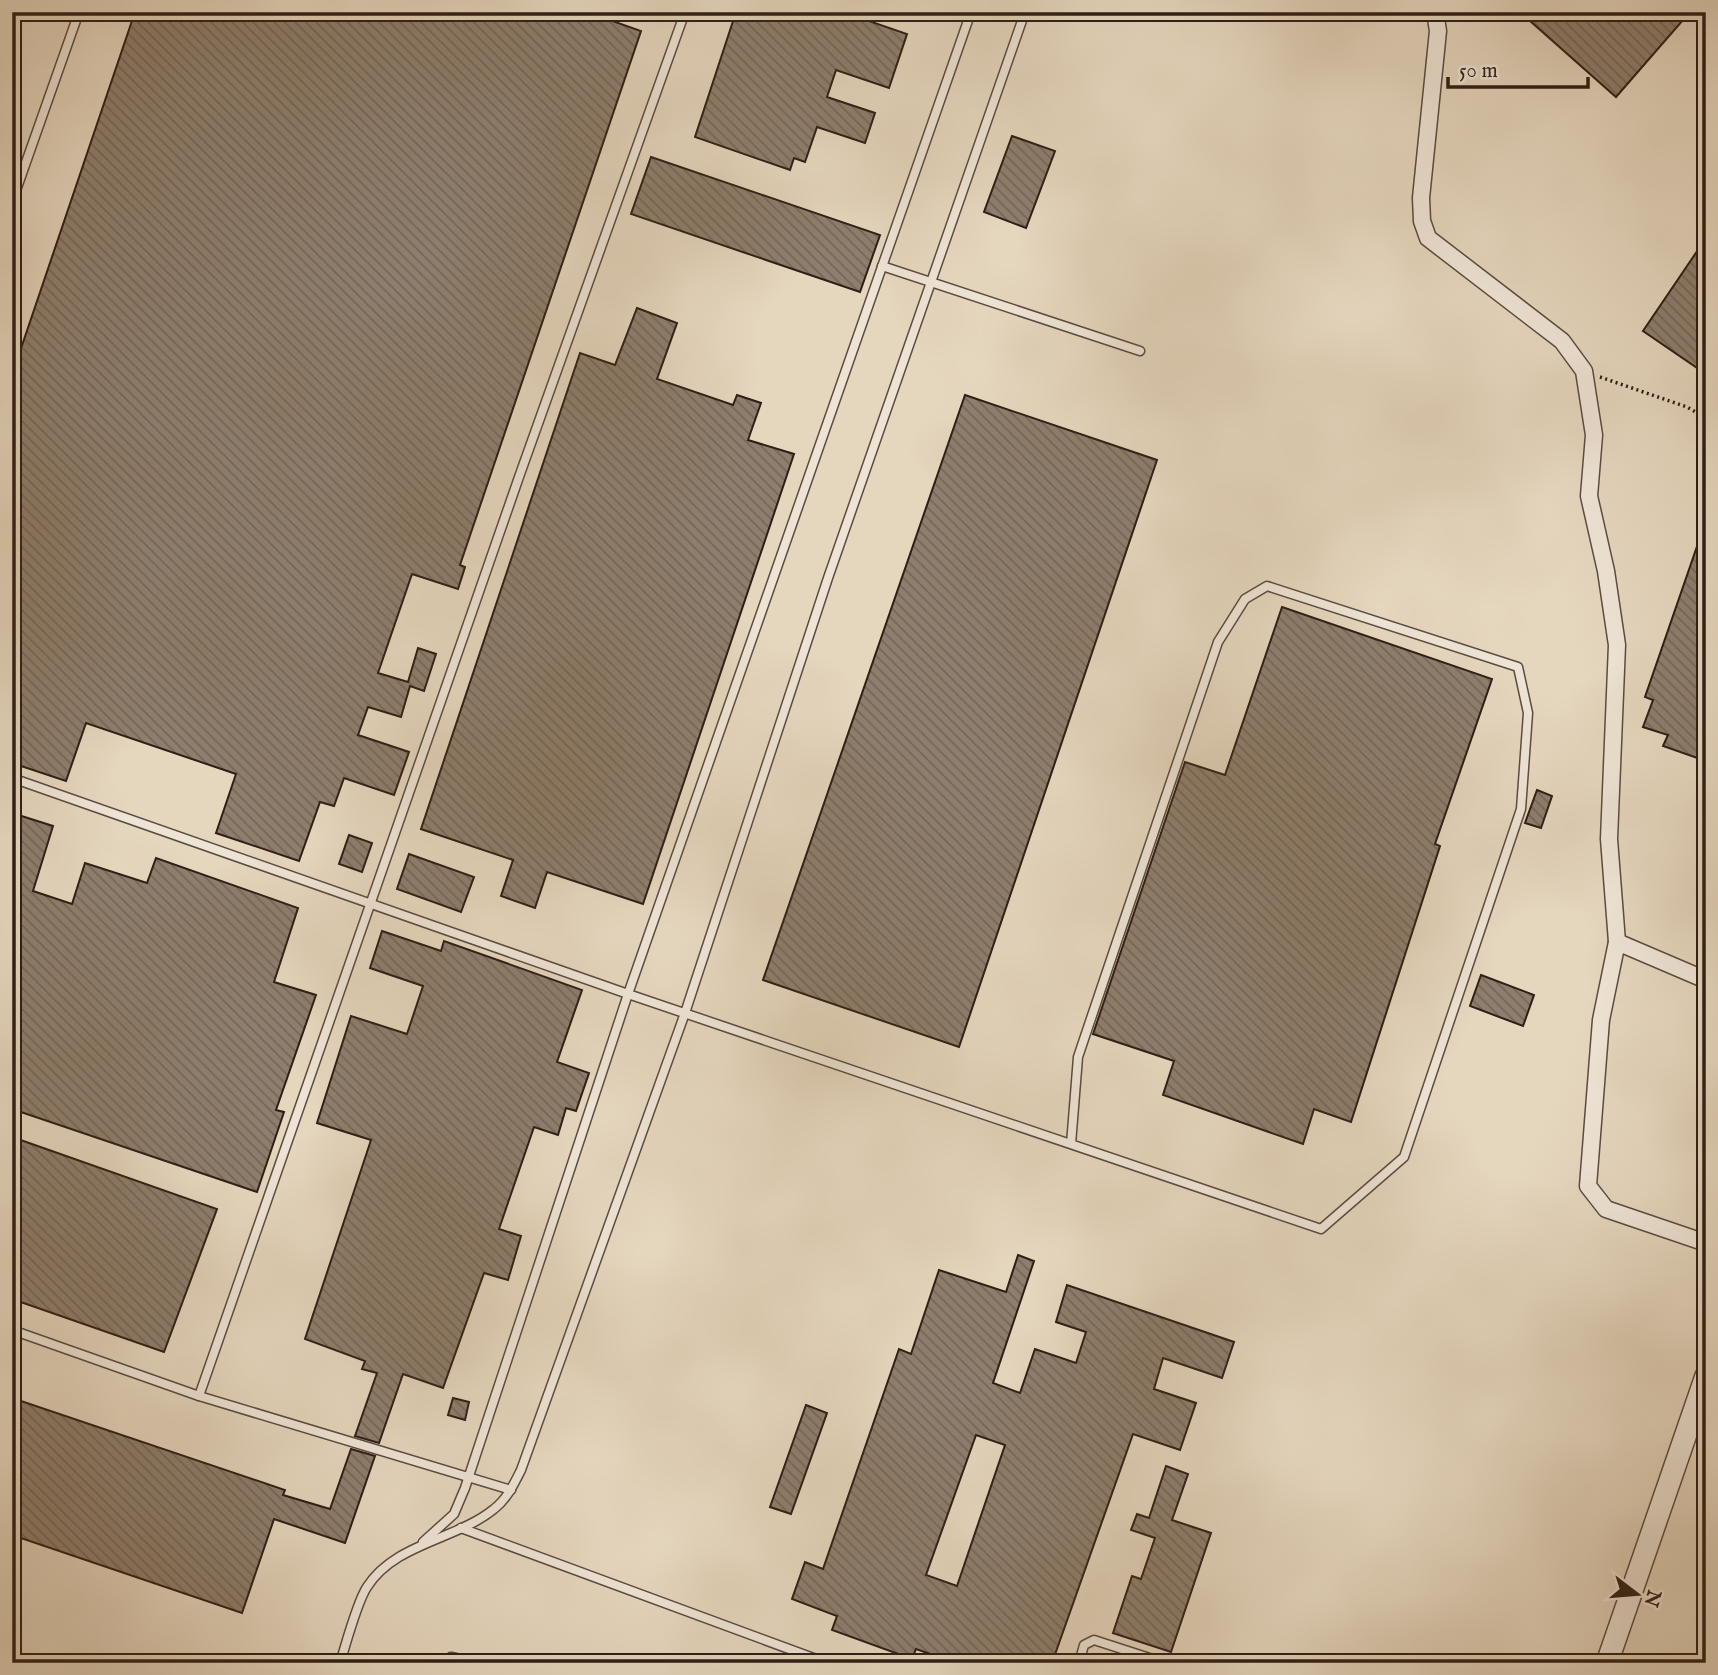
<svg xmlns="http://www.w3.org/2000/svg" width="1718" height="1675" viewBox="0 0 1718 1675" font-family="'IM FELL English',serif">
<defs>
<pattern id="building-back-hatch" width="6" height="6" patternUnits="userSpaceOnUse" patternTransform="scale(1.75)"><rect width="6" height="6" fill="#8e7e6d"/><path d="M-1 5l2 2M0 0l6 6M5-1l2 2" fill="none" stroke="#746759"/></pattern>
</defs>
<rect width="100%" height="100%" fill="#e5d6be"/>
<filter id="stains"><feTurbulence type="fractalNoise" baseFrequency=".00286" numOctaves="4"/><feColorMatrix values="0 0 0 0 .2 0 0 0 0 .09 0 0 0 0 .02 0 0 0 .5 -.17"/></filter>
<radialGradient id="worn" r=".72"><stop offset=".6" stop-color="#630" stop-opacity="0"/><stop offset="1" stop-color="#630" stop-opacity=".3"/></radialGradient>
<g fill="url(#building-back-hatch)" stroke="#2f1e16" stroke-width="2" fill-rule="evenodd">
<polygon points="135,12 603,12 601,17 641,31 460,565 465,567 458,589 412,574 378,673 408,682 418,648 436,654 424,691 410,686 401,717 368,707 358,735 409,752 394,795 344,778 334,806 320,802 299,861 216,833 236,774 86,723 66,781 12,763 12,375"/>
<polygon points="736,12 843,12 907,34 889,88 836,70 827,97 875,113 865,143 817,127 805,162 794,158 790,170 695,137"/>
<polygon points="1520,12 1690,12 1616,97"/>
<polygon points="1012,136 1055,151 1026,228 984,212"/>
<polygon points="651,157 880,235 860,292 631,214"/>
<polygon points="1706,238 1706,374 1643,331"/>
<polygon points="637,308 677,323 657,379 733,405 737,395 761,403 748,440 794,454 643,904 547,872 535,908 501,896 513,860 421,829 580,353 615,365"/>
<polygon points="965,395 1157,460 959,1047 763,980"/>
<polygon points="1703,529 1706,530 1706,761 1663,746 1668,735 1643,727 1653,700 1645,697"/>
<polygon points="1282,607 1492,679 1435,844 1440,846 1351,1122 1314,1109 1303,1144 1163,1095 1174,1061 1093,1034 1185,762 1225,775"/>
<polygon points="1537,790 1552,796 1541,828 1525,823"/>
<polygon points="12,813 53,826 33,891 72,904 85,863 147,883 156,858 298,908 274,982 316,995 276,1110 284,1112 257,1192 12,1109"/>
<polygon points="349,835 372,843 362,872 339,864"/>
<polygon points="409,854 474,877 461,912 397,889"/>
<polygon points="382,931 441,951 444,941 582,990 557,1062 589,1073 576,1111 566,1108 558,1135 534,1127 499,1229 521,1236 508,1280 484,1273 443,1388 403,1374 379,1443 355,1436 377,1373 362,1369 365,1361 305,1339 371,1140 317,1123 351,1016 407,1034 423,986 370,968"/>
<polygon points="1481,975 1534,995 1523,1026 1470,1006"/>
<polygon points="12,1137 217,1209 164,1352 12,1299"/>
<path d="M 1018,1255 L 1034,1261 L 993,1383 L 1020,1393 L 1035,1349 L 1076,1363 L 1086,1332 L 1056,1322 L 1067,1285 L 1234,1342 L 1222,1378 L 1163,1358 L 1154,1389 L 1196,1403 L 1180,1450 L 1133,1434 L 1052,1663 L 956,1663 L 916,1649 L 912,1659 L 832,1630 L 837,1616 L 792,1599 L 805,1562 L 823,1569 L 899,1349 L 911,1354 L 939,1270 L 1006,1292 ZM 976,1435 L 1005,1445 L 957,1586 L 926,1575 Z"/>
<polygon points="12,1398 285,1490 283,1495 330,1509 351,1449 375,1456 345,1543 274,1519 242,1613 12,1535"/>
<polygon points="453,1398 469,1402 465,1420 448,1415"/>
<polygon points="806,1405 827,1413 791,1514 770,1507"/>
<polygon points="1166,1466 1188,1474 1172,1520 1211,1533 1171,1652 1113,1633 1132,1576 1141,1579 1155,1538 1131,1530 1137,1514 1149,1518"/>
</g>
<g fill="none" stroke-linecap="round" stroke-linejoin="round">
<g stroke="#5c4c40" stroke-width="11">
<g id="service">
<polyline points="12,202 79,12"/>
<polyline points="882,266 1140,351"/>
<polyline points="12,778 628,994 1321,1229 1404,1157 1521,809 1528,713 1518,667 1267,586 1245,599 1218,642 1078,1057 1071,1144"/>
<polyline points="12,1330 199,1396 511,1490"/>
<polyline points="199,1396 519,477 685,12"/>
<polyline points="461,1528 827,1663"/>
<polyline points="423,1542 454,1514 465,1488 628,994 971,12"/>
<path d="M 340,1663 C 346,1644 357,1602 367,1587 C 395,1543 456,1540 494,1509 C 507,1499 514,1484 521,1470 L 685,1013 L 828,578 L 1025,12"/>
<polyline points="449,1663 451,1657 479,1663"/>
<polyline points="1079,1663 1084,1645 1094,1640 1165,1663"/>
</g>
</g>
<g stroke="#5c4c40" stroke-width="19">
<g id="minor">
<polyline points="1435,12 1438,31 1421,198 1422,221 1428,238 1562,341 1584,371 1594,435 1589,496 1606,571 1617,645 1609,839 1617,942 1601,1020 1588,1186 1606,1209 1706,1243"/>
<polyline points="1617,942 1706,980"/>
</g>
</g>
<g stroke="#5c4c40" stroke-width="24">
<polyline id="tertiary" points="1607,1663 1706,1376"/>
</g>
<polyline stroke="#2f1e16" stroke-width="3.5" stroke-dasharray="2 3.5" stroke-linecap="butt" points="1600,377 1687,407 1706,418"/>
<use href="#service" stroke="#eee4d5" stroke-width="8"/>
<use href="#minor" stroke="#eee4d5" stroke-width="16"/>
<use href="#tertiary" stroke="#eee4d5" stroke-width="21"/>
</g>
<rect width="1718" height="1675" fill="none" stroke="#e5d6be" stroke-width="42"/>
<rect x="14" y="14" width="1690" height="1647" fill="none" stroke="#2f1e16" stroke-width="3.5"/>
<rect x="21" y="21" width="1676" height="1633" fill="none" stroke="#2f1e16" stroke-width="2"/>
<g transform="translate(1637 1594) rotate(106)" stroke="#eee4d5" stroke-width="5" paint-order="stroke">
<path d="M0-5L12 26L0 18L-12 26Z" fill="#2f1e16"/>
<text y="-10" font-size="19" font-weight="bold" text-anchor="middle" fill="#2f1e16">N</text>
</g>
<path d="M1448 77v10h140v-10" fill="none" stroke="#2f1e16" stroke-width="3.5"/>
<text x="1459" y="77" font-size="21" fill="#2f1e16" stroke="#eee4d5" stroke-width="5" paint-order="stroke">50 m</text>
<rect width="100%" height="100%" filter="url(#stains)"/>
<rect width="100%" height="100%" fill="url(#worn)"/>
</svg>
